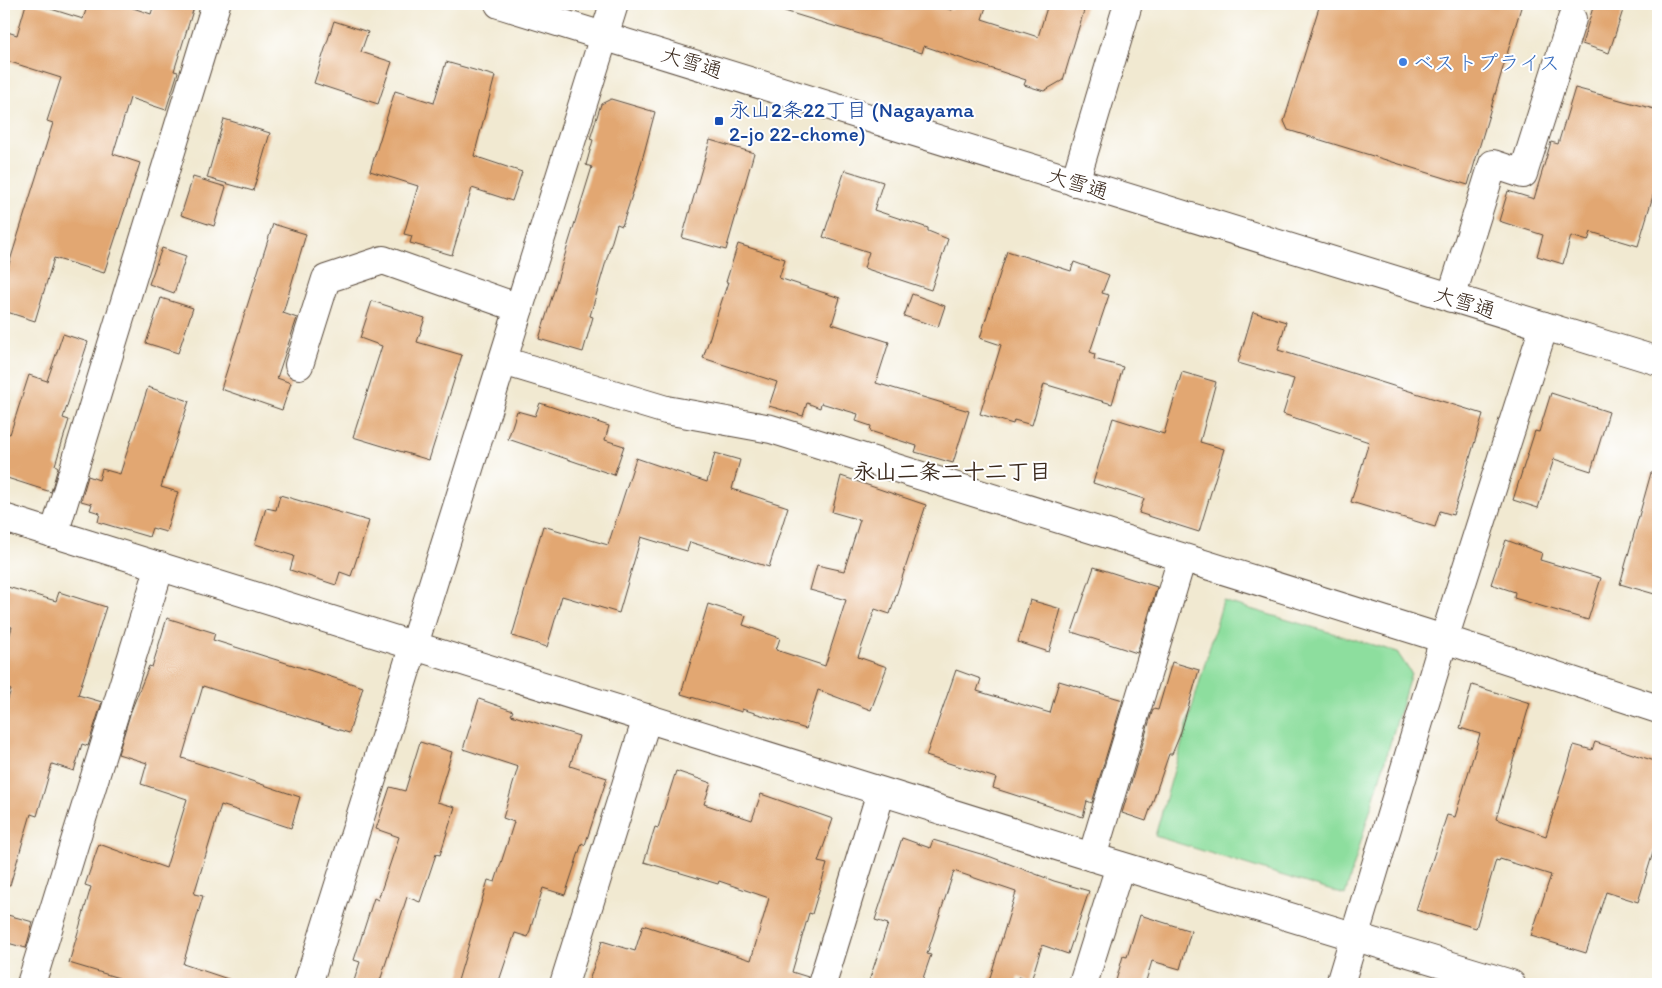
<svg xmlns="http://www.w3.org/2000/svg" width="1662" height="988" viewBox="0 0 1662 988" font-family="Itim,'Klee One',sans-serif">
<rect width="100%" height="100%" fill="#fff"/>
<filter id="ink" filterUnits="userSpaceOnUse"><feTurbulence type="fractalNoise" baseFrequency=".02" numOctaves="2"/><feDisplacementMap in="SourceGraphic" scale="10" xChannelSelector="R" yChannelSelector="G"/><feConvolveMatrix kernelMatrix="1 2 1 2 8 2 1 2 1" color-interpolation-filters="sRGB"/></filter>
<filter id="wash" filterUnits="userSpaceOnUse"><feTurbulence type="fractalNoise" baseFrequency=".0096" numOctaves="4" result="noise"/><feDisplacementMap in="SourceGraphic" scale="20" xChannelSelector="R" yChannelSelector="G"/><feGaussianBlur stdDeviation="1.12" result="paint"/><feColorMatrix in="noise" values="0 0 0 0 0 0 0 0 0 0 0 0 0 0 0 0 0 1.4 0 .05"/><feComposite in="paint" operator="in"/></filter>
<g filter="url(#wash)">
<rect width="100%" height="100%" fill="#f1e9d1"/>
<polygon fill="#8dde9e" stroke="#64845e" points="1223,601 1397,652 1411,673 1345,895 1155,836"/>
<g id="blocks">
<g fill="#e2a772">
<polygon points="26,4 35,4 83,19 88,4 121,4 151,14 154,4 195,4 174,71 178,72 166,110 130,98 113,154 140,163 104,273 54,258 35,321 4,311 4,280 53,123 47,121 61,78 4,60 4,31 17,35"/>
<polygon points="779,4 930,4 952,10 954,4 987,4 982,19 1038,37 1048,4 1086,4 1063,80 1044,91 1024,85 1026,80 924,46 922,53 778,9"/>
<polygon points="1320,4 1522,4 1468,185 1288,130 1284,121"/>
<polygon points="1594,4 1625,4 1609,53 1582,44"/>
<polygon points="334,21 368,32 361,52 392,62 378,104 314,83"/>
<polygon points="446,62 495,76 474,156 522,172 512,201 472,188 452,255 410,243 412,236 404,234 418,186 370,171 395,91 434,103"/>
<polygon points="1575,88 1658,110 1658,179 1638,246 1591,232 1588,241 1571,236 1563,264 1537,256 1543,235 1499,221 1508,191 1534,199 1551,142 1558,144"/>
<polygon points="611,99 655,112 635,186 622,226 617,224 590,316 593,317 583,352 539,339 592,167 586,165 593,140 590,139 601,104"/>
<polygon points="224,119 270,133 253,191 207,178"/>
<polygon points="710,140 754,153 726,250 682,238"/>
<polygon points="845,170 883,182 874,210 928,228 928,231 948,239 931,290 864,268 869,252 823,237"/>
<polygon points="193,177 226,187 214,226 181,215"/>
<polygon points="273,224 306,234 283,313 297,318 277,378 291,383 282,410 221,389"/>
<polygon points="738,244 785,259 779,278 840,298 832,324 889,342 876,383 969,411 953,463 915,452 917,446 870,431 871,426 856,421 858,414 821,403 820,408 807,403 803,416 769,406 777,382 703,358 728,282 726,282"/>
<polygon points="162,248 186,256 174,293 149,284"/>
<polygon points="1007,251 1071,271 1074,262 1109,275 1102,293 1109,295 1090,352 1095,354 1094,359 1123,367 1112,404 1044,384 1032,425 1014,420 1013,424 980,414 1001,345 980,338"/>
<polygon points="912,294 945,306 938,327 904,316"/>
<polygon points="161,298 193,308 178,353 146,343"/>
<polygon points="372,301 425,318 417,342 462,355 429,460 353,437 382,346 360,338"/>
<polygon points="1253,312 1286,322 1278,350 1483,414 1453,515 1440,511 1435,527 1351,502 1369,442 1283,414 1294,379 1238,363"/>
<polygon points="63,334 88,342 63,418 69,420 55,465 58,467 51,492 4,477 4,432 10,434 29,375 47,381"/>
<polygon points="1182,372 1216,382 1200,442 1224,449 1199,532 1139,513 1144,499 1093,483 1113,418 1164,434"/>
<polygon points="148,387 189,401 161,487 178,492 166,532 152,528 149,537 98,522 100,513 90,510 92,504 81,501 88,476 99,480 102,469 120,474"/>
<polygon points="1551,393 1609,412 1591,471 1554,459 1538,508 1513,500 1535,431 1539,432"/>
<polygon points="540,403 609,426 605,440 624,446 614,475 508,439 517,411 535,416"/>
<polygon points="715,453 740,460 732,489 788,507 769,567 690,542 687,551 641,537 619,613 562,596 547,647 512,636 543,526 608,545 636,458 707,482"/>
<polygon points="1651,473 1658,473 1658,544 1653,563 1658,565 1658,595 1620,584"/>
<polygon points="841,476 926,505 890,614 875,609 858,657 887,667 871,710 818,690 806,729 742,709 742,712 681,694 708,604 746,616 743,625 780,638 776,650 825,666 846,600 810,590 817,565 844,571 860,520 832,512"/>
<polygon points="280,495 369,521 351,576 340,572 336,585 290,570 294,556 255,544 266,508 276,510"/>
<polygon points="1506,540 1542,553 1540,560 1601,578 1588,620 1514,598 1515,592 1491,584"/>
<polygon points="1094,567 1157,587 1137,653 1072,632"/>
<polygon points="4,586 56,601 59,592 106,607 78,695 102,702 88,746 82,744 74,771 52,764 37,816 31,814 10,885 4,884 4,710 11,690 4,687 4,655 12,627 4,625"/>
<polygon points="1030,600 1061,609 1049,652 1018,642"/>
<polygon points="167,618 215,633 213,640 363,687 349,733 203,686 182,758 300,797 291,828 221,805 194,894 203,896 183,964 231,980 230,984 117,984 119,978 69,963 91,887 85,885 99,844 166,868 187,799 141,784 147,763 118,754 131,711 149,666 152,667"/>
<polygon points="1172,662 1199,670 1180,735 1172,754 1169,754 1146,821 1122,813 1153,709 1158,710"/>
<polygon points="956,670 981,679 977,691 1050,713 1059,681 1123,700 1092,803 1087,801 1083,817 993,788 996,778 926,756"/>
<polygon points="1472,685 1530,703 1496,819 1546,836 1574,745 1592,750 1595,742 1658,762 1658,836 1638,902 1606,892 1586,953 1531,936 1551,875 1500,859 1499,861 1496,860 1476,928 1416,910 1447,815 1455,817 1480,734 1460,728"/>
<polygon points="479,699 513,711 511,715 579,736 570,766 607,778 585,845 582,843 565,895 543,888 528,937 515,933 498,984 457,984 488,880 495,882 514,822 503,818 518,767 463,749"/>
<polygon points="420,742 452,752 437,802 455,807 440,855 436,854 420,902 407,897 379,984 353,984 360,962 354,960 374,898 378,900 399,837 376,829 390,787 405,791"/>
<polygon points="676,771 711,783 704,804 752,820 761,794 833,819 818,862 827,864 812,914 809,913 792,972 808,977 807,984 588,984 602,941 635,951 643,925 751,960 769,898 719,881 718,884 644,862 655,827 658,828"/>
<polygon points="902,838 930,848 933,840 991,857 1054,881 1089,891 1068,954 1042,945 1031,981 1018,977 1016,984 988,984 1016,892 954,871 927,954 931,955 921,984 868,984 888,924 875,920"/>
<polygon points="4,914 33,922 26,948 4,942"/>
<polygon points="1140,915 1191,931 1180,969 1152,961 1145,984 1115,984 1123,956 1127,957"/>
</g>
</g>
</g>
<g filter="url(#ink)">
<use href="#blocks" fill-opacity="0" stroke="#564739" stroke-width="1"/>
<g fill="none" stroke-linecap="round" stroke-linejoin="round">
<g stroke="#564739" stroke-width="30">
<g id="minor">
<polyline points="1075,182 1128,4"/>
<polyline points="1451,298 1493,164 1523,174 1572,19"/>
<polyline points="503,361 666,410 771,429 1444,639 1658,709"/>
<polyline points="299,365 326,279 383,260 519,308"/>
<polyline points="4,518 1092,857 1511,984"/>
<polyline points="54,534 216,4"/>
<polyline points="1092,857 1182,558"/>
<polyline points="31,984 160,566"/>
<polyline points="308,984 614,4"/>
<polyline points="564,984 647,718"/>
<polyline points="822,984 881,792"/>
<polyline points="1083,984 1120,866"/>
<polyline points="1340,984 1444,639 1544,326"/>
</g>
</g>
<g stroke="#564739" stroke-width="30">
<polyline id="highway" points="499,4 1658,361"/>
</g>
<use href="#minor" stroke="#fff" stroke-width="28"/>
<use href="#highway" stroke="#fff" stroke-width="28"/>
</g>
</g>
<circle fill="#3f7fe0" stroke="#fff" stroke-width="2" cx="1403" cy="62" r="5"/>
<rect fill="#1a4fb4" stroke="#fff" stroke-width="2" x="714" y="116" width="10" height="10" rx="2.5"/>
<g text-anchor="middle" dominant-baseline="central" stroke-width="4" stroke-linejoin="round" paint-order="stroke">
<g font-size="21" fill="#3b2a1e" stroke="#fff">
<text transform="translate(692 62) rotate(17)">大雪通</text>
<text transform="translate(1078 183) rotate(17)">大雪通</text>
<text transform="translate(1465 302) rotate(17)">大雪通</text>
</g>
<g font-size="21" fill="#366cbe" stroke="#fff" text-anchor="start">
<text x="1413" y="62">ベストプライス</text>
</g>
<g font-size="21" fill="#164399" stroke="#fff" text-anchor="start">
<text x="729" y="109">永山2条22丁目 (Nagayama<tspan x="729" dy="24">2-jo 22-chome)</tspan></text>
</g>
<g font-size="22" font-weight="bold" fill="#3b2a1e" stroke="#fff">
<text x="952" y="471">永山二条二十二丁目</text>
</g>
</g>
<rect width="1662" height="988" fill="none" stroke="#fff" stroke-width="20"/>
</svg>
